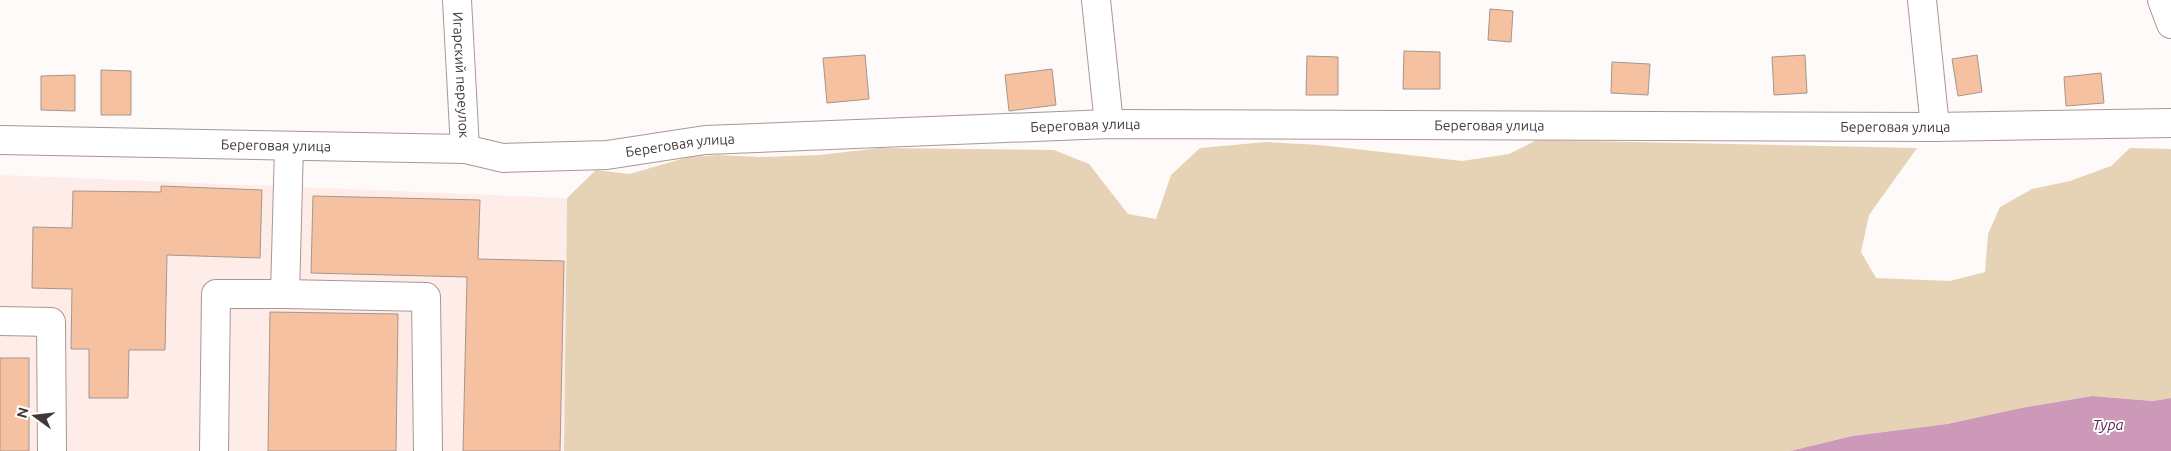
<svg xmlns="http://www.w3.org/2000/svg" width="2171" height="451" viewBox="0 0 2171 451" font-family="Ubuntu,sans-serif">
<rect width="100%" height="100%" fill="#fefaf9"/>
<polygon fill="#feece9" points="0,175 567,198 564,451 0,451"/>
<polygon fill="#e6d3b5" points="1537,140 1917,148 1869,215 1861,252 1876,278 1950,281 1985,272 1988,234 2000,207 2032,189 2070,181 2111,166 2130,148 2171,149 2171,398 2153,401 2092,396 2021,408 1947,424 1852,436 1790,451 564,451 567,198 596,170 629,174 689,157 718,155 759,157 819,155 880,148 1054,150 1089,164 1128,214 1156,219 1171,175 1200,148 1266,142 1320,145 1462,161 1509,154"/>
<polygon fill="#cc99b9" points="2092,396 2153,401 2171,398 2171,451 1790,451 1852,436 1947,424 2021,408"/>
<g fill="#f5c1a0" stroke="#a5968c">
<polygon points="1490,9 1513,11 1511,42 1488,40"/>
<polygon points="1404,51 1440,52 1440,89 1403,89"/>
<polygon points="865,55 869,99 827,103 823,58"/>
<polygon points="1805,55 1807,93 1774,95 1772,57"/>
<polygon points="1977,55 1982,92 1958,96 1952,59"/>
<polygon points="1307,56 1338,57 1338,95 1306,95"/>
<polygon points="1612,62 1650,64 1648,95 1611,93"/>
<polygon points="1052,69 1056,105 1009,111 1005,75"/>
<polygon points="101,70 131,71 131,115 101,115"/>
<polygon points="2101,73 2104,103 2066,106 2064,77"/>
<polygon points="75,75 75,111 41,110 41,76"/>
<polygon points="161,186 262,190 260,258 167,255 165,350 129,350 128,398 89,398 89,349 71,349 72,289 32,288 33,227 72,228 73,191 161,192"/>
<polygon points="313,196 480,200 478,259 564,261 560,451 463,451 467,277 311,273"/>
<polygon points="270,312 398,314 396,451 268,451"/>
<rect x="0" y="358" width="29" height="93"/>
</g>
<g fill="none" stroke-linecap="round" stroke-linejoin="round">
<g stroke="#aa9793" stroke-width="30">
<g id="minor">
<path id="s1" d="M 457,0 L 465,149"/>
<polyline points="1096,0 1109,124"/>
<polyline points="1922,0 1935,127"/>
<polyline points="2162,0 2171,24"/>
<path id="s2" d="M 0,140 L 465,149 L 503,158 L 607,155 L 705,140 L 1109,124 L 1935,127 L 2171,123"/>
<polyline points="285,294 289,146"/>
<polyline points="0,321 51,322 52,451"/>
<polyline points="214,451 216,294 285,294 426,297 428,451"/>
</g>
</g>
<use href="#minor" stroke="#fff" stroke-width="28"/>
</g>
<g text-anchor="middle" dominant-baseline="central" stroke-width="4" stroke-linejoin="round" paint-order="stroke">
<g font-size="14" fill="#413937" stroke="#fff">
<text stroke="none"><textPath href="#s1" startOffset="75">Игарский переулок</textPath></text>
<text stroke="none"><textPath href="#s2" startOffset="1492">Береговая улица</textPath></text>
<text stroke="none"><textPath href="#s2" startOffset="1088">Береговая улица</textPath></text>
<text stroke="none"><textPath href="#s2" startOffset="1898">Береговая улица</textPath></text>
<text stroke="none"><textPath href="#s2" startOffset="276">Береговая улица</textPath></text>
<text stroke="none"><textPath href="#s2" startOffset="682">Береговая улица</textPath></text>
</g>
<g font-size="15" font-style="italic" fill="#60234d" stroke="#fff">
<text x="2108" y="424">Тура</text>
</g>
</g>
<g transform="translate(35 416) rotate(285)" stroke="#ffffff" stroke-width="4" paint-order="stroke">
<path d="M0-4L9 19L0 12L-9 19Z" fill="#413937"/>
<text y="-8" font-size="14" font-weight="bold" text-anchor="middle" fill="#413937">N</text>
</g>
</svg>
